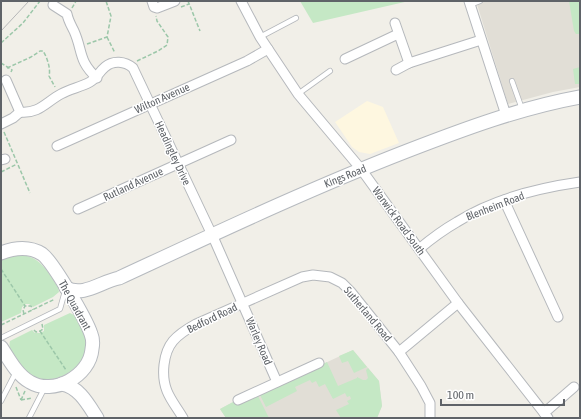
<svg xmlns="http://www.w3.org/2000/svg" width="581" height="419" viewBox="0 0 581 419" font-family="'Asap Condensed',sans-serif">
<rect width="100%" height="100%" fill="#f1efe8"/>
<polygon fill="#fef7e0" points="367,101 383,107 399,143 370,154 359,152 352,147 335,122"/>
<g fill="#e1ded6">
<polygon points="476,1 580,1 580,87 553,92 508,104"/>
<polygon points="353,350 379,381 382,406 377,418 226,418 220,409 233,402 237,404 242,403 321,367 323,364"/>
</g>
<g fill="#c5e8c5">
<polygon points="300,1 409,1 313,23"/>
<polygon points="569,1 580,1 580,34 576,34 574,31"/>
<polygon points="580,67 580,84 575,84 573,69"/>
<path d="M 20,255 C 40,256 48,272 58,287 L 59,292 L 53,297 L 33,307 L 29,304 L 26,304 L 22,307 L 21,313 L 1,322 L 1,260 L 13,256 Z"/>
<path d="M 70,313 L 74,315 C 79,323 85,332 86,343 C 87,367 57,386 35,377 C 26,373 21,365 16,357 C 12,352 8,347 10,341 L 32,330 L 35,333 L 40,333 L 44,331 L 44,325 Z"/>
<polygon points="353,350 367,367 354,373 348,361 342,363 339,356"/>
<polygon points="327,362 338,386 357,378 357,377 363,380 366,380 368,378 366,370 368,368 379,381 382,406 377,418 341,418 336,410 349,404 347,401 351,399 350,396 347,397 345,393 333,399 325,384 319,387 316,381 312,383 310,380 295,387 297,391 266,407 260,395 321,367 323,364"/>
<polygon points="258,396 269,418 226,418 220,409 233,402 235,404 240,404"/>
</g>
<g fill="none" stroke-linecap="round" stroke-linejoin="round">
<g stroke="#b5b8bc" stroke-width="6">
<g id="lane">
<polyline points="470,5 480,1"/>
<polyline points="260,37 296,18"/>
<polyline points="512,81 522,109"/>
<polyline points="298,94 330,71"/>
<polyline points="1,338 60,309 65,291"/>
<polyline points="1,401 16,372"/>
<polyline points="29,418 44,389"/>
</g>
</g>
<g stroke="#b5b8bc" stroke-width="11">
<g id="street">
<polyline points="152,1 154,7 157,8 175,1"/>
<polyline points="241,1 260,37 298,94 361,169 458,303 548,418"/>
<polyline points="469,1 506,115"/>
<path d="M 53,5 L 67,14 C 68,20 71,25 74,31 C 83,51 78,61 97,78"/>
<polyline points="395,23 409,63"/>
<polyline points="345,59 398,34"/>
<polyline points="396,70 409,63 481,40"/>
<path d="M 6,80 L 20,112 C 39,114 46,102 61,94 C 70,89 81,87 90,82 C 97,78 99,72 105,67 C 113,60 125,61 133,68 L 214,239 L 277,382"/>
<polyline points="1,124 13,118 20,112"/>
<polyline points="57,146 247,61 268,49"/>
<polyline points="1,160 5,159"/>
<polyline points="504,200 558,317"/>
<polyline points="78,209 231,140"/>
<path d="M 419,249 C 431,239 443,230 457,222 C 493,199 538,188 580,182"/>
<polyline points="399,352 458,303"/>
<polyline points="238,400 319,363"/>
<polyline points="544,413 574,387"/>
<path d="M 183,418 C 178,409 171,401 167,391 C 161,376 163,353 173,341 C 179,334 187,329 196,324 L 302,277 L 313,275 L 330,277 L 342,283 L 351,292 L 399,352 L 421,386 L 430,403 L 430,418"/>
</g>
</g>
<g stroke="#b6babf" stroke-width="15">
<g id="secondary">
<path d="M 1,253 C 14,248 29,246 42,254 C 53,262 86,319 91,334 C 93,339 93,344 92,349 C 90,376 53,396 30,382 C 17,375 9,359 1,347"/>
<path d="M 66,288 C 84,297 100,282 119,278 C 214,234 309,189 407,151 C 464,129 520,108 580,97"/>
<path d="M 62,384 C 79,387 88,404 97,418"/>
</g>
</g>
<g stroke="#9cc7a9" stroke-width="1.5" stroke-dasharray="4 2" stroke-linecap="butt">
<polyline points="188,1 200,31"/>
<polyline points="181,7 189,4"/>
<polyline points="72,8 76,1"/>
<polyline points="107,37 115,53"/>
<polyline points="1,43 23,23 40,1"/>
<polyline points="87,44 107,37 111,16 106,1"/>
<polyline points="137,61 158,51 167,45 168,37 157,21 156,16"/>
<polyline points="1,63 12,70 11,72"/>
<path d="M 7,68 L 31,57 L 40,51 L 43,51 C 47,57 51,69 49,76 L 55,87"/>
<polyline points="4,132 30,193"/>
<polyline points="1,172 17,164"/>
<polyline points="1,269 25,306"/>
<polyline points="24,314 23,310 25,306 31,306 33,310"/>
<polyline points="1,325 55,299"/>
<polyline points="34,330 36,332 40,331 43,329 42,324"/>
<polyline points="40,331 66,370"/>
<polyline points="16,387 21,400"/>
<polyline points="21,400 32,398"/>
<polyline points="21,400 25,391"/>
</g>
<use href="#lane" stroke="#fff" stroke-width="4.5"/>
<use href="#street" stroke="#fff" stroke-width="9"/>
<use href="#secondary" stroke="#fff" stroke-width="13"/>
<polyline stroke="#b6b7b8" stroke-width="1" points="1,31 29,1"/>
</g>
<g text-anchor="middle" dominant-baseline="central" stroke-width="3" stroke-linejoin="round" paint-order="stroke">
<g font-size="11" fill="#5f6368" stroke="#fff">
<text transform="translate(162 98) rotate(-24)">Wilton Avenue</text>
<text transform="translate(173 153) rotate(65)">Headingley Drive</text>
<text transform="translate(345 176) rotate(-22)">Kings Road</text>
<text transform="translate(133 184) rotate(-25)">Rutland Avenue</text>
<text transform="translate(495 206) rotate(-21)">Blenheim Road</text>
<text transform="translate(399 221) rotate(54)">Warwick Road South</text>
<text transform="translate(75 305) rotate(61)">The Quadrant</text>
<text transform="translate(368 314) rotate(50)">Sutherland Road</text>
<text transform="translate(212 318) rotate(-26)">Bedford Road</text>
<text transform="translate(259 341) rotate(67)">Warley Road</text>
</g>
</g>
<rect width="581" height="419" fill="none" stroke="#5f6368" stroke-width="4"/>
<path d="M441 399v6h123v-6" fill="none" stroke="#5f6368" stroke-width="2"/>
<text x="447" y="399" font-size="12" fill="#5f6368" stroke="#ffffff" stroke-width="3" paint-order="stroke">100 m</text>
</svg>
